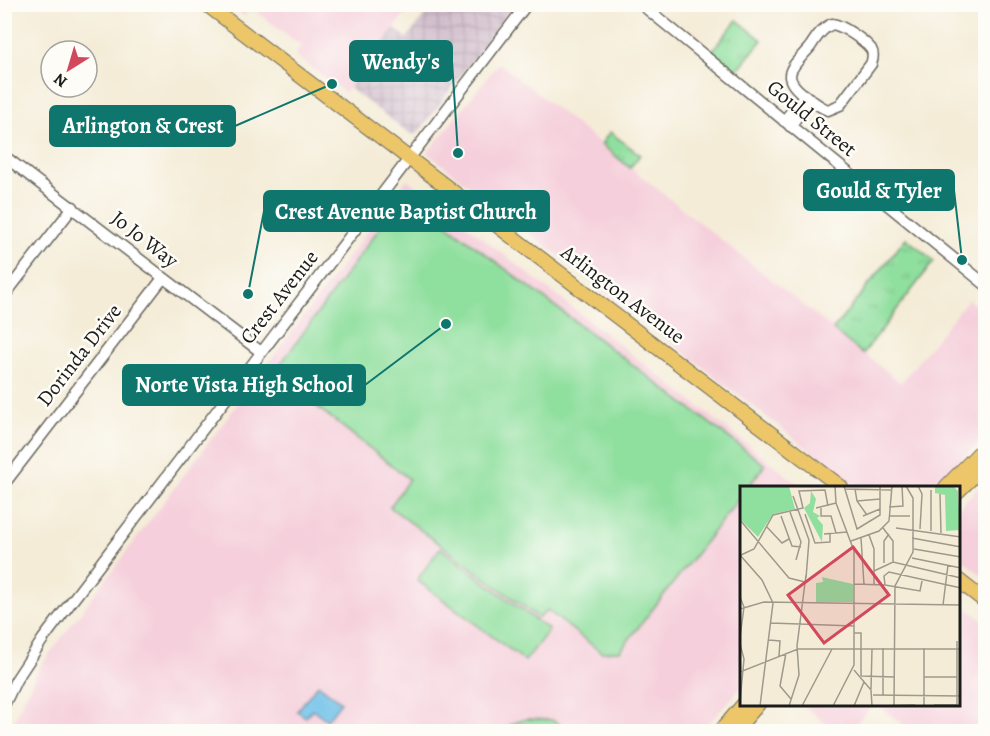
<svg xmlns="http://www.w3.org/2000/svg" width="990" height="736" viewBox="0 0 990 736" font-family="Alegreya,serif">
<defs>
<pattern id="industrial-grid" width="8" height="8" patternUnits="userSpaceOnUse" patternTransform="scale(1.5)"><rect width="8" height="8" fill="#d1bdcc"/><path d="M0 4h8M4 0v8" fill="none" stroke="#b3a2af"/></pattern>
<pattern id="grass-tufts" width="24" height="20" patternUnits="userSpaceOnUse" patternTransform="scale(1.5)"><rect width="24" height="20" fill="#8fdf9e"/><path d="M3 7l-1-3M5 7V3M7 7l1-3M15 17l-1-3M17 17v-4M19 17l1-3" fill="none" stroke="#7bbf88"/></pattern>
</defs>
<rect width="100%" height="100%" fill="#fdfcf7"/>
<filter id="ink" filterUnits="userSpaceOnUse"><feTurbulence type="fractalNoise" baseFrequency=".0167" numOctaves="2"/><feDisplacementMap in="SourceGraphic" scale="12" xChannelSelector="R" yChannelSelector="G"/><feConvolveMatrix kernelMatrix="1 2 1 2 8 2 1 2 1" color-interpolation-filters="sRGB"/></filter>
<filter id="wash" filterUnits="userSpaceOnUse"><feTurbulence type="fractalNoise" baseFrequency=".008" numOctaves="4" result="noise"/><feDisplacementMap in="SourceGraphic" scale="24" xChannelSelector="R" yChannelSelector="G"/><feGaussianBlur stdDeviation="1.35" result="paint"/><feColorMatrix in="noise" values="0 0 0 0 0 0 0 0 0 0 0 0 0 0 0 0 0 1.4 0 .05"/><feComposite in="paint" operator="in"/></filter>
<g filter="url(#wash)">
<rect width="100%" height="100%" fill="#f4ecd7"/>
<g fill="#f5cfdb">
<polygon points="230,5 412,5 345,93 295,55 301,46 252,8 244,16"/>
<polygon points="499,63 901,383 968,299 985,313 985,436 934,487 857,487 427,153"/>
<polygon points="407,179 802,487 741,487 741,688 702,731 9,732 24,698 41,665"/>
<polygon points="985,480 985,578 958,556 959,508"/>
<polygon points="959,602 985,622 985,731 909,731 879,705 958,704"/>
<polygon points="804,705 873,705 848,732 834,731"/>
</g>
<polygon fill="url(#industrial-grid)" points="433,5 514,5 418,133 412,135 349,88 394,28 407,38"/>
<g fill="url(#grass-tufts)" stroke="#567e5d" stroke-width="1.5">
<polygon points="737,20 762,40 740,67 735,69 712,51"/>
<polygon points="610,132 640,155 630,168 601,144"/>
<polygon points="906,238 934,261 863,354 833,330"/>
</g>
<g fill="#8fdf9e" stroke="#567e5d" stroke-width="1.5">
<polygon points="405,193 765,465 748,487 741,487 741,496 620,651 601,652 547,610 539,618 390,507 409,479 274,373"/>
<polygon points="440,548 549,630 525,661 417,580"/>
<polygon points="526,719 552,720 570,731 504,731 512,724"/>
</g>
<polygon fill="#6cc0e8" stroke="#446e82" stroke-width="1.5" points="318,684 341,702 327,720 312,709 306,717 297,711"/>
</g>
<g filter="url(#ink)">
<g fill="none" stroke-linecap="round" stroke-linejoin="round">
<g stroke="#68655d" stroke-width="13">
<g id="minor">
<polyline points="641,4 986,285"/>
<path d="M 832,24 C 842,25 865,41 871,49 C 874,54 873,59 871,64 L 840,105 L 828,110 C 819,107 812,100 804,95 C 778,75 793,67 810,47 C 816,38 822,28 832,24 Z"/>
<polyline points="784,121 805,95"/>
<polyline points="790,126 811,99"/>
<polyline points="4,156 261,352"/>
<polyline points="4,296 73,207"/>
<polyline points="4,484 163,278"/>
<polyline points="4,705 16,680 43,639 527,4"/>
</g>
</g>
<g stroke="#68655d" stroke-width="16">
<g id="major">
<polyline points="206,4 841,487"/>
<polyline points="946,487 986,446"/>
<polyline points="958,491 986,464"/>
<polyline points="958,580 986,602"/>
<polyline points="720,732 744,704"/>
<polyline points="734,732 758,704"/>
</g>
</g>
<use href="#minor" stroke="#fff" stroke-width="10"/>
<use href="#major" stroke="#ecc669" stroke-width="14"/>
</g>
</g>
<g text-anchor="middle" dominant-baseline="central" stroke-width="5" stroke-linejoin="round" paint-order="stroke">
<g font-size="21" fill="#1c1c1c" stroke="#fdfcf7">
<text transform="translate(812 118) rotate(39)">Gould Street</text>
<text transform="translate(145 239) rotate(38)">Jo Jo Way</text>
<text transform="translate(623 294) rotate(37)">Arlington Avenue</text>
<text transform="translate(279 297) rotate(-52)">Crest Avenue</text>
<text transform="translate(79 355) rotate(-52)">Dorinda Drive</text>
</g>
</g>
<g transform="translate(740 486)">
<rect width="220" height="220" fill="#f4ecd7"/>
<path d="M 0,0 L 49,0 L 55,23 L 33,28 L 18,51 L 0,33 ZM 195,0 L 213,0 L 218,5 L 220,44 L 206,45 L 205,9 L 195,7 Z" fill="#8fdf9e"/>
<path d="M 71,5 L 76,13 L 73,26 L 80,30 L 77,32 L 83,39 L 82,56 L 64,22 L 70,17 ZM 82,91 L 113,98 L 113,116 L 76,116 L 76,97 L 83,96 Z" fill="#8fdf9e"/>
<path fill="none" stroke="#9e998c" stroke-width="1.5" d="M 104,0 L 117,43 L 140,29 L 140,0M 178,0 L 182,8 L 180,43M 104,3 L 151,4M 115,3 L 117,15 L 127,29M 191,4 L 191,45M 200,8 L 201,47M 53,10 L 69,54 L 66,92M 117,15 L 140,13M 149,21 L 163,20 L 162,0M 76,22 L 96,17M 81,22 L 81,30 L 91,30 L 96,47M 50,26 L 61,56 L 56,74M 65,28 L 75,57 L 90,56 L 90,48M 41,30 L 52,60 L 61,61M 123,30 L 140,23M 150,30 L 170,30M 0,34 L 49,92 L 65,96M 26,40 L 42,57 L 49,53M 143,42 L 153,55 L 153,76M 156,42 L 221,51M 84,48 L 107,46M 129,49 L 134,63 L 134,99M 121,52 L 124,99M 172,52 L 221,61M 111,55 L 139,45 L 149,35 L 152,0M 174,63 L 221,71M 0,69 L 22,94 L 33,117 L 20,220M 1,69 L 14,63 L 33,29 L 63,22 L 59,5 L 85,4 L 88,20M 172,72 L 221,82M 144,77 L 144,55 L 149,48M 134,85 L 153,76 L 221,92M 114,98 L 145,99 L 180,105 L 182,95M 145,99 L 144,90 L 149,86 L 221,102M 0,111 L 4,121 L 0,151M 203,119 L 208,79M 0,123 L 24,116 L 221,119M 31,137 L 114,140M 114,147 L 121,147 L 121,190M 29,154 L 40,155 L 39,170M 0,158 L 4,173 L 0,215M 46,167 L 40,200 L 51,213M 114,184 L 131,204 L 132,220M 0,186 L 58,163 L 221,163M 121,190 L 154,191M 184,191 L 217,191M 131,203 L 132,163M 133,209 L 221,210M 143,209 L 143,162M 194,219 L 217,219M 49,220 L 59,189 L 57,160 L 66,89M 62,220 L 92,163M 93,220 L 114,179 L 114,65 L 96,17 L 95,0M 114,220 L 124,196M 138,220 L 175,219M 154,220 L 155,100 L 173,66 L 173,12 L 166,0M 184,220 L 184,162M 217,220 L 217,155"/>
<path fill="#d1495b" fill-opacity="0.15" stroke="#d1495b" stroke-width="3" d="M 113,61 L 149,109 L 84,157 L 48,109 Z"/>
<rect width="220" height="220" fill="none" stroke="#1c1c1c" stroke-width="3"/>
</g>
<path fill="none" stroke="#0f766e" stroke-width="2" d="M458 153L452 61M332 84L235 126M962 260L954 190M248 294L264 211M446 324L365 385"/>
<g fill="#0f766e" stroke="#fdfcf7" stroke-width="2">
<circle cx="458" cy="153" r="6"/>
<circle cx="332" cy="84" r="6"/>
<circle cx="962" cy="260" r="6"/>
<circle cx="248" cy="294" r="6"/>
<circle cx="446" cy="324" r="6"/>
</g>
<g fill="#0f766e" stroke="#0f766e" stroke-width="2">
<rect x="350" y="41" width="102" height="40" rx="6"/>
<rect x="50" y="106" width="185" height="40" rx="6"/>
<rect x="804" y="170" width="150" height="40" rx="6"/>
<rect x="264" y="191" width="285" height="40" rx="6"/>
<rect x="123" y="365" width="242" height="40" rx="6"/>
</g>
<g font-size="22" text-anchor="middle" font-weight="bold" fill="#fff">
<text x="401" y="69">Wendy's</text>
<text x="143" y="133">Arlington &amp; Crest</text>
<text x="879" y="198">Gould &amp; Tyler</text>
<text x="406" y="219">Crest Avenue Baptist Church</text>
<text x="244" y="392">Norte Vista High School</text>
</g>
<rect width="990" height="736" fill="none" stroke="#fdfcf7" stroke-width="24"/>
<g transform="translate(69 69) rotate(217)"><circle r="28" fill="#fdfcf7" stroke="#a3a29f" stroke-width="1.5"/>
<path d="M0-4.5L10 22L0 15L-10 22Z" fill="#d1495b"/>
<text y="-9" font-size="16" font-weight="bold" text-anchor="middle" fill="#1c1c1c">N</text>
</g>
</svg>
